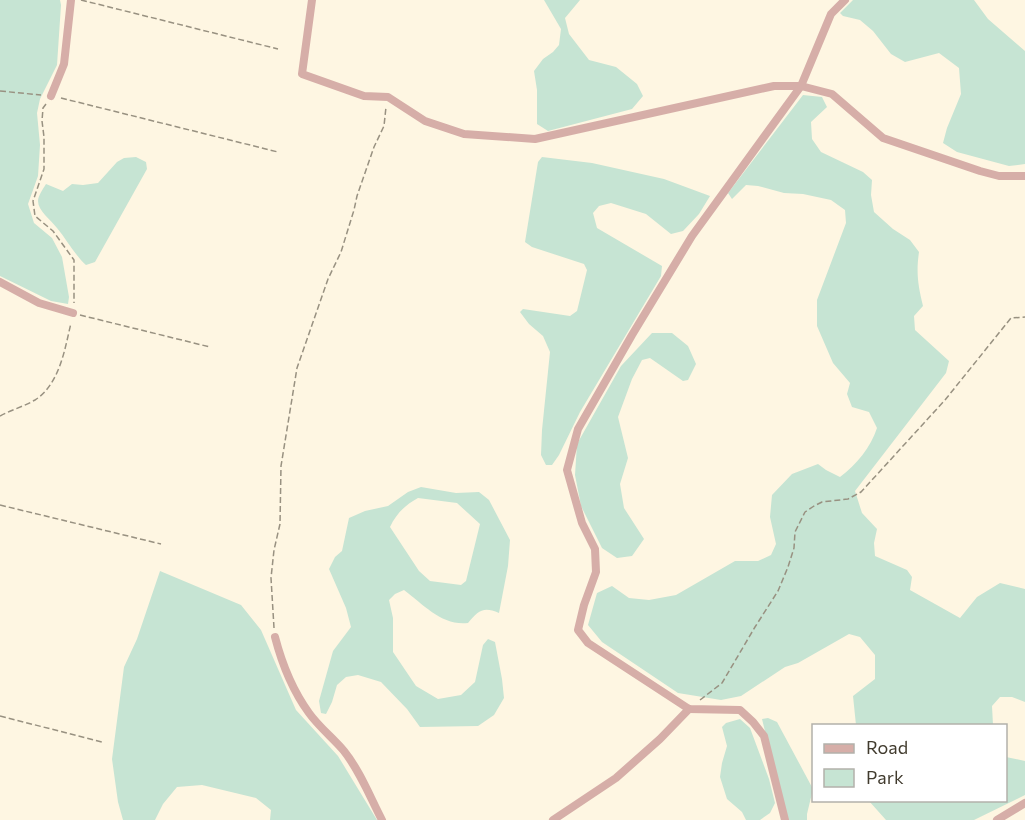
<svg xmlns="http://www.w3.org/2000/svg" width="1025" height="820" viewBox="0 0 1025 820" font-family="Commissioner,sans-serif">
<rect width="100%" height="100%" fill="#fef6e2"/>
<g fill="#c6e4d3" fill-rule="evenodd">
<polygon points="0,0 60,0 61,5 57,65 40,99 37,113 40,145 38,176 28,204 34,223 52,238 62,257 69,297 68,304 51,301 0,276"/>
<polygon points="544,0 580,0 565,18 569,34 589,60 616,67 637,84 643,96 632,109 548,131 537,124 537,90 534,71 543,59 553,52 559,45 561,29"/>
<polygon points="853,0 974,0 988,19 1025,51 1025,164 1009,166 957,152 943,143 947,128 961,94 959,68 939,53 905,62 891,54 873,31 860,20 843,16 840,13"/>
<path d="M 803,95 L 822,97 L 827,107 L 811,122 L 812,139 L 821,152 L 863,172 L 872,180 L 871,195 L 874,212 L 893,229 L 910,240 L 919,252 C 916,273 918,285 923,306 L 914,316 L 915,330 L 949,361 L 946,373 L 855,491 L 862,513 L 877,529 L 874,543 L 875,556 L 907,570 L 912,577 L 910,590 L 960,618 L 977,597 L 1000,583 L 1025,589 L 1025,702 L 1012,697 L 1000,697 L 992,706 L 993,725 L 856,725 L 853,696 L 875,679 L 875,655 L 860,637 L 849,634 L 798,663 L 785,667 L 741,696 L 721,700 L 678,693 L 602,642 L 588,625 L 597,593 L 612,586 L 629,598 L 649,600 L 676,595 L 735,561 L 758,561 L 771,555 L 776,544 L 770,517 L 772,495 L 792,474 L 818,464 L 826,470 L 840,477 C 856,465 871,447 877,428 L 869,412 L 852,407 L 847,394 L 850,383 L 833,363 L 817,326 L 817,300 L 846,223 L 845,210 L 831,200 L 803,194 L 784,193 L 758,186 L 746,185 L 732,199 L 728,193 Z"/>
<path d="M 136,157 L 146,162 L 147,169 L 95,262 L 86,265 C 74,254 67,240 57,228 C 51,220 38,211 38,201 C 38,196 43,189 46,184 L 63,191 L 72,184 L 83,185 L 98,183 L 117,162 L 124,158 Z"/>
<polygon points="542,157 592,163 664,179 710,196 699,214 683,231 671,234 646,214 611,203 599,206 593,213 597,228 662,266 661,276 580,412 559,455 552,465 546,465 541,455 542,430 550,352 543,336 529,324 520,312 523,309 570,316 577,311 587,270 584,264 532,247 525,242 538,162"/>
<polygon points="652,333 672,333 688,346 696,364 688,380 683,381 650,358 642,360 632,379 618,417 628,458 620,484 624,508 644,539 632,556 617,558 602,548 581,506 575,475 577,444 621,366"/>
<path d="M 421,487 L 456,493 L 479,492 L 489,500 L 510,540 L 508,566 L 499,613 C 483,606 478,611 468,623 C 442,626 424,605 404,590 L 395,594 L 389,600 L 393,618 L 393,652 L 416,686 L 438,699 L 461,695 L 475,682 L 483,645 L 488,639 L 495,642 L 502,679 L 504,698 L 494,715 L 478,726 L 420,727 L 407,709 L 381,682 L 358,675 L 346,677 L 337,685 L 332,702 L 326,714 L 321,713 L 319,701 L 333,651 L 351,627 L 346,608 L 329,569 L 335,557 L 342,551 L 349,518 L 365,511 L 388,506 L 408,492 ZM 418,498 L 457,503 L 480,524 L 466,581 L 461,585 L 430,581 L 419,571 L 390,527 C 396,514 405,505 418,498 Z"/>
<polygon points="160,571 241,605 261,630 296,710 338,756 377,820 270,820 271,810 256,798 202,785 177,787 163,804 155,820 123,820 118,802 112,759 124,667 137,639"/>
<polygon points="768,718 777,722 813,789 807,814 807,820 787,820 762,719"/>
<polygon points="740,719 750,728 769,779 775,803 770,813 760,820 746,820 742,812 727,799 720,777 722,763 727,746 722,727 726,723"/>
<polygon points="1006,757 1025,761 1025,795 974,820 886,820 869,801 1006,800"/>
</g>
<g fill="none" stroke-linecap="round" stroke-linejoin="round">
<g stroke="#989181" stroke-width="1.5" stroke-dasharray="6 3" stroke-linecap="butt">
<polyline points="81,0 278,49"/>
<polyline points="0,91 41,95"/>
<polyline points="61,98 278,152"/>
<polyline points="46,104 43,108 42,121 44,137 44,169 33,201 35,216 53,231 74,260 74,303"/>
<polyline points="80,315 210,347"/>
<path d="M 0,416 C 11,410 25,406 35,400 C 60,384 65,348 71,323"/>
<polyline points="0,505 161,544"/>
<polyline points="274,628 271,578 274,550 280,524 281,466 297,368 328,279 341,252 354,210 357,196 374,147 384,126 386,107"/>
<polyline points="700,700 722,683 755,627 778,591 788,567 794,548 795,532 805,512 814,506 822,502 848,499 861,492 945,400 1011,318 1025,317"/>
<polyline points="0,716 102,742"/>
</g>
<g stroke="#d6aea8" stroke-width="8">
<polyline points="312,0 302,74 364,96 388,97 425,121 464,134 535,139 774,86 801,86 832,94 883,138 980,171 999,176 1025,176"/>
<polyline points="51,96 64,64 71,0"/>
<polyline points="0,282 39,303 73,313"/>
<path d="M 275,637 C 282,664 293,691 309,713 C 319,727 333,738 344,751 C 360,771 370,797 382,820"/>
<polyline points="553,820 616,778 660,739 689,709"/>
<polyline points="785,820 764,736 753,722 740,710 689,709 588,643 578,630 584,605 596,572 595,549 582,523 567,470 578,429 632,335 692,236 801,86 831,14 845,0"/>
<polyline points="997,820 1025,803"/>
</g>
</g>
<rect x="812" y="724" width="195" height="78" fill="#ffffff" stroke="#b3b1ab" stroke-width="1.5"/>
<rect x="824" y="744" width="30" height="9" fill="#d6aea8" stroke="#b3b1ab" stroke-width="1.5"/>
<text x="866" y="754" font-size="18" fill="#413b2e">Road</text>
<rect x="824" y="769" width="30" height="18" fill="#c6e4d3" stroke="#b3b1ab" stroke-width="1.5"/>
<text x="866" y="784" font-size="18" fill="#413b2e">Park</text>
</svg>
